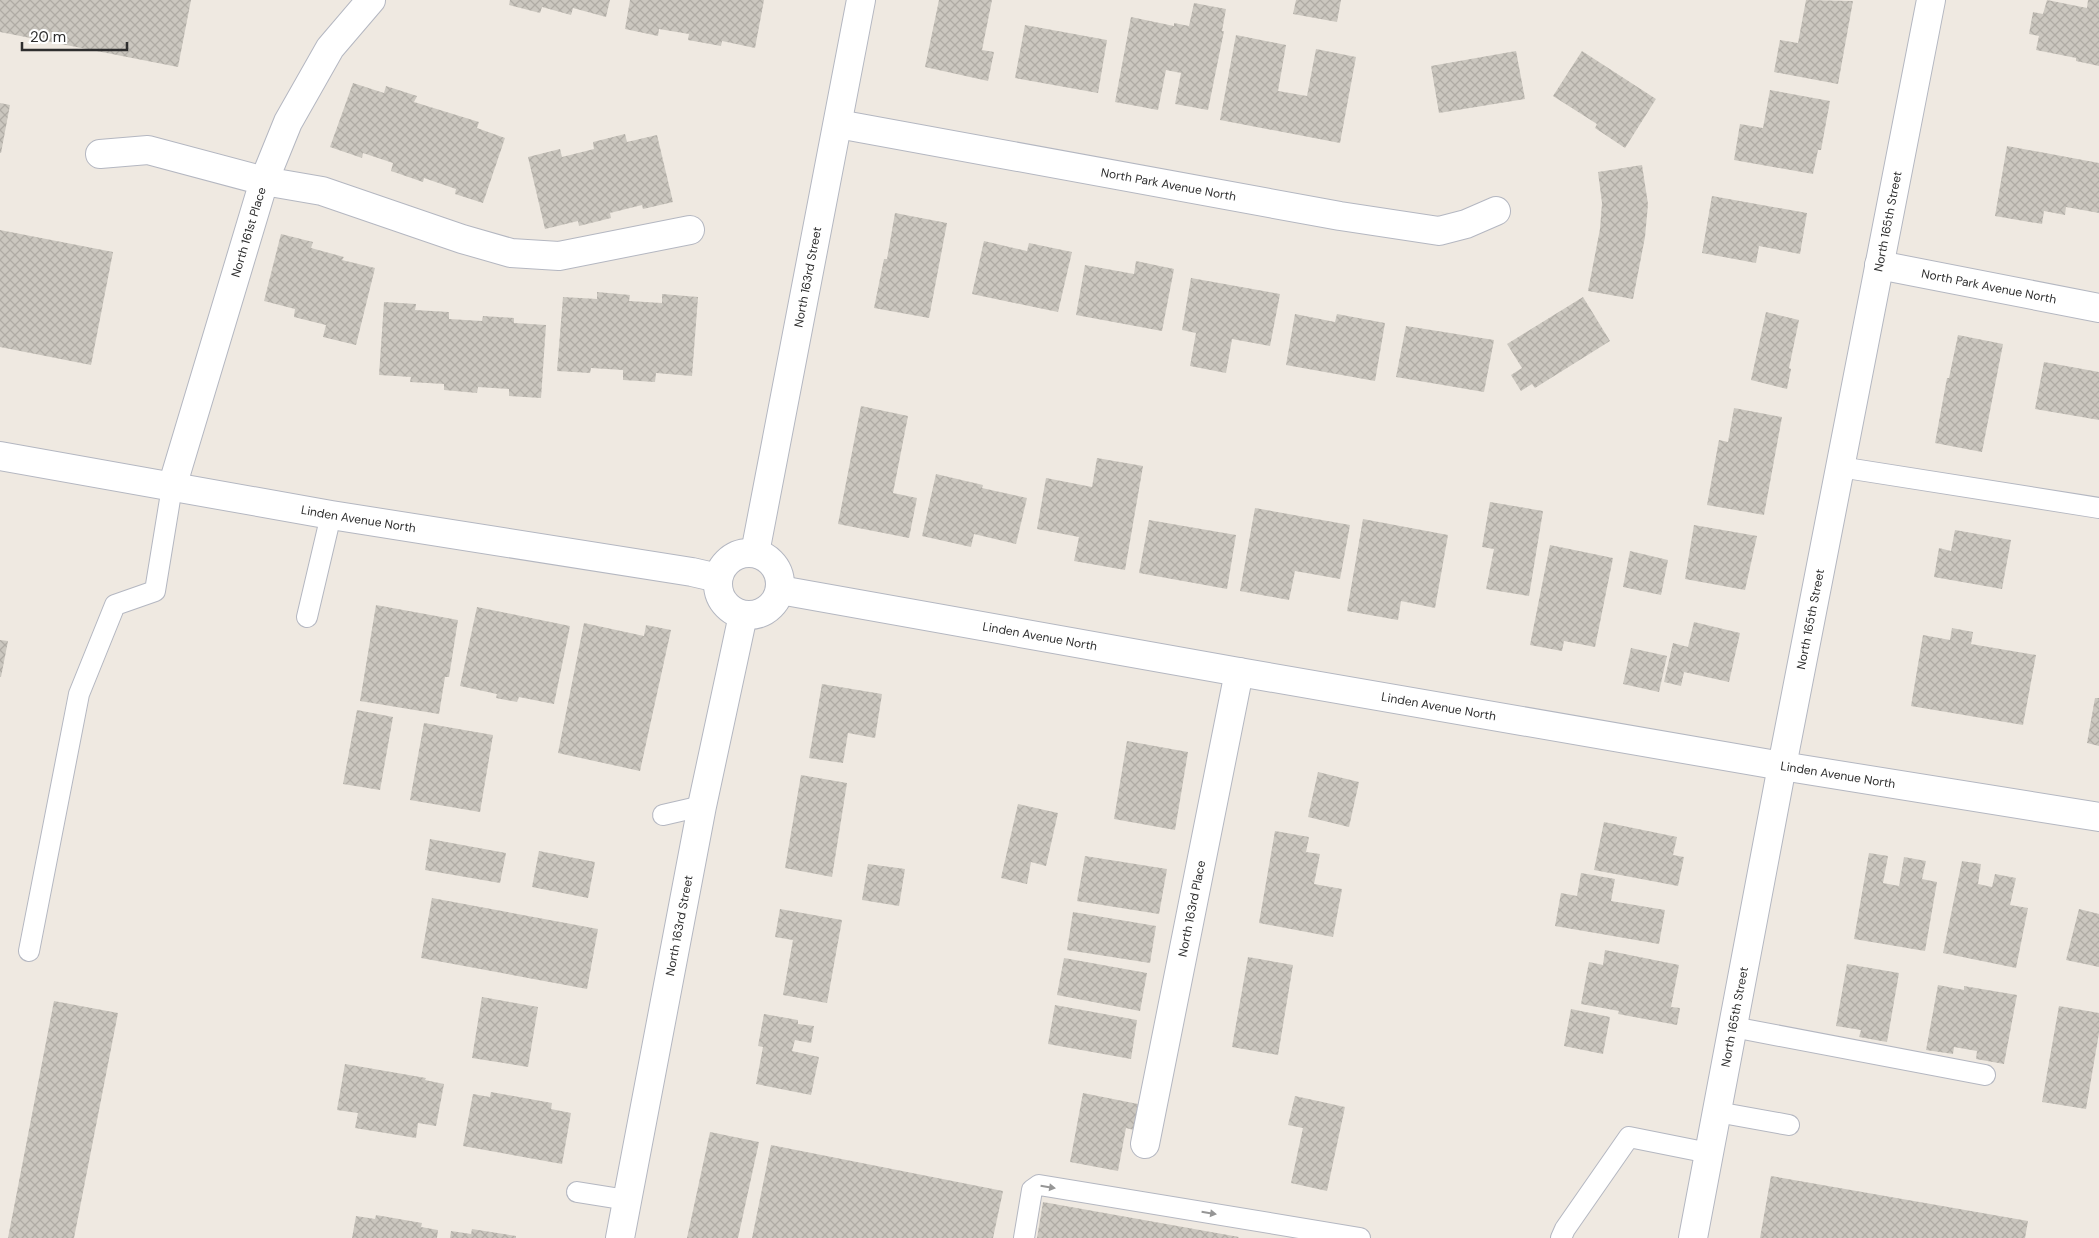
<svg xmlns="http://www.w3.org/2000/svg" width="2099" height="1238" viewBox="0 0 2099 1238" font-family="'DM Sans',sans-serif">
<defs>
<pattern id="building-cross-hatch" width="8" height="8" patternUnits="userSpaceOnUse" patternTransform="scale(1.25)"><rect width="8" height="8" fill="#cbc7bf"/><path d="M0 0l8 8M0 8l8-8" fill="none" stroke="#afaba4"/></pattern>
</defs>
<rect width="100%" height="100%" fill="#efe9e1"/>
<g fill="url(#building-cross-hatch)">
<polygon points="0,0 191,0 178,67 0,32"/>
<polygon points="510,0 610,0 606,17 573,8 571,15 542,7 540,13 509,5"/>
<polygon points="630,0 764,0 755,48 722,41 721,46 688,40 689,34 659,29 658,36 625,29"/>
<polygon points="939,0 992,0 982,50 994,52 988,81 925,67"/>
<polygon points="1296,0 1341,0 1337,22 1293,14"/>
<polygon points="1806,0 1853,1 1838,84 1774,72 1780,40 1798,43"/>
<polygon points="2047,0 2087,8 2088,0 2099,0 2099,66 2076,61 2076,58 2036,50 2039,36 2029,34 2033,12 2043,14"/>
<polygon points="1194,3 1226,9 1222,31 1224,31 1208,110 1175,104 1181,73 1166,70 1158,110 1115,102 1131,17 1174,26 1174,23 1189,26"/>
<polygon points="1025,25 1107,40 1098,93 1015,78"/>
<polygon points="1236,35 1286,45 1278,91 1307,96 1316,49 1356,57 1340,143 1220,120"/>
<polygon points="1516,51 1525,99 1439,113 1431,66"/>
<polygon points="1582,51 1656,99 1625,148 1595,128 1597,124 1553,96"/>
<polygon points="353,83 384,93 386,86 417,96 414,102 479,122 477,128 505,138 483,203 455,194 456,189 424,178 423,182 391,171 393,163 363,153 362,158 330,147"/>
<polygon points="1770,90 1830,101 1821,150 1818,150 1813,174 1734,160 1740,124 1763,128"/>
<polygon points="0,103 10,105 1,153 0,153"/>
<polygon points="625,134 627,142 657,135 673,202 643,209 642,205 610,213 611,218 579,226 578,221 545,229 528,157 560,149 562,157 594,149 593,142"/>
<polygon points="2007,146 2099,163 2099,213 2066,207 2065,215 2044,211 2042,224 1995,216"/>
<polygon points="1642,165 1648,204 1645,237 1633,299 1588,291 1600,229 1602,203 1598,172"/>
<polygon points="1712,196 1807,213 1800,254 1759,246 1756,263 1702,253"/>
<polygon points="895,213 947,223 929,318 874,308 884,259 887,259"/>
<polygon points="0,230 113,252 91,365 0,347"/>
<polygon points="281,234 313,242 311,248 344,257 342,260 375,268 356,345 323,337 326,325 294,317 295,309 264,301"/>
<polygon points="984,241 1027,251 1029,243 1072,252 1058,312 972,294"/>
<polygon points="1136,261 1174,269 1162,331 1076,315 1085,265 1134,274"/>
<polygon points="1191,278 1280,294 1270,346 1232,339 1226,373 1190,366 1196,333 1182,330"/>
<polygon points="597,292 630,295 629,301 662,303 662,294 698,297 692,376 656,373 655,382 623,380 623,370 591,368 590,373 557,371 563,297 597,299"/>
<polygon points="1583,297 1610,341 1535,388 1532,384 1521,391 1511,375 1522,368 1507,344"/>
<polygon points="384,302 416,304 415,310 449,312 449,319 482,321 483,316 514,318 514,323 546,325 541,398 509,396 509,389 478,387 477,393 444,390 444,384 410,382 411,377 379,375"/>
<polygon points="1766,312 1799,320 1789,368 1791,369 1787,389 1751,380"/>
<polygon points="1295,314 1335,322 1337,314 1385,323 1375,381 1286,365"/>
<polygon points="1406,326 1494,340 1484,392 1396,377"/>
<polygon points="1958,335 2003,344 1982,452 1935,443 1947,378 1949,378"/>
<polygon points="2044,362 2099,372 2099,420 2035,409"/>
<polygon points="861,406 908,416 893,493 917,498 909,538 838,524"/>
<polygon points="1734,408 1782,417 1764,515 1707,505 1719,440 1728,442"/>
<polygon points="1097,458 1143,466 1125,570 1074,561 1079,537 1037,529 1046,478 1092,487"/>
<polygon points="936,474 983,485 982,488 1027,498 1016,544 974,534 971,547 922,536"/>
<polygon points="1490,502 1543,511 1529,596 1486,589 1494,549 1482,547"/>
<polygon points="1255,508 1350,525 1340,579 1295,571 1289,600 1240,591"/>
<polygon points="1363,519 1448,535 1435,608 1401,601 1398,620 1347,611"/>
<polygon points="1149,520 1236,535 1227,589 1139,573"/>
<polygon points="1694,525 1757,536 1745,590 1685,579"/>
<polygon points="1955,530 2011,540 2002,589 1934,577 1939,548 1951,551"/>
<polygon points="1550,545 1613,558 1595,647 1564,641 1562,651 1530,645"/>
<polygon points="1630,551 1668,560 1661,595 1623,587"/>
<polygon points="376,605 458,620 449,677 445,677 439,714 360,701"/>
<polygon points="477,607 570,626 554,704 519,697 517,702 496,698 497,694 460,686"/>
<polygon points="1694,622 1740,633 1729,682 1684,672 1681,686 1664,682 1673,643 1688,647"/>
<polygon points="584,623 644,636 646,625 671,630 640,771 558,753"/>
<polygon points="1952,628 1973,632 1971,644 2036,655 2023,725 1911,706 1923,635 1950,640"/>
<polygon points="0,640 8,641 1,677 0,677"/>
<polygon points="1631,648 1667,656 1659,692 1623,684"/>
<polygon points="822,684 882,694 875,738 848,733 843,763 809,758"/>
<polygon points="2095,698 2099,698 2099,746 2087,743"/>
<polygon points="357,710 393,717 380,790 343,784"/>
<polygon points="424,723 493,735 480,812 410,800"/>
<polygon points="1127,741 1188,752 1175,830 1114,819"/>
<polygon points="1318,772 1359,782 1349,827 1308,817"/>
<polygon points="801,775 847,783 832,877 785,868"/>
<polygon points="1018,804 1058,813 1046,866 1031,862 1027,884 1001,878"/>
<polygon points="1604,822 1677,837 1673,855 1684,857 1678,886 1594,870"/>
<polygon points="1275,831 1309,837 1306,852 1320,854 1314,884 1342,889 1333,937 1259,923"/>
<polygon points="430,839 506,853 500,883 425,870"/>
<polygon points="539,851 595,862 588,898 532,887"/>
<polygon points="1869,853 1888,856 1883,883 1899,886 1904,857 1926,861 1922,879 1937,882 1925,951 1854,939"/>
<polygon points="1085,856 1167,869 1159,914 1077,901"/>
<polygon points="1962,861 1981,864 1978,884 1992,887 1995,874 2016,878 2010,905 2028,908 2016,968 1943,953"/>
<polygon points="868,864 905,869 899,906 862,900"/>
<polygon points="1581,873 1615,879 1611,901 1665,910 1659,944 1555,926 1561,893 1577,896"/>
<polygon points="432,898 598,929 587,989 421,958"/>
<polygon points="780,909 842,920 827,1003 783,995 793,940 775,937"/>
<polygon points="2079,909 2099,914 2099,967 2066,960"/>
<polygon points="1073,912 1156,926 1150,963 1067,950"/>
<polygon points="1605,950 1679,965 1671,1007 1680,1008 1677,1025 1618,1014 1619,1011 1581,1004 1589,962 1603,965"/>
<polygon points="1248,957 1293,965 1278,1055 1232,1047"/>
<polygon points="1064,958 1147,973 1140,1011 1057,995"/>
<polygon points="1847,964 1899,973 1887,1042 1859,1037 1861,1030 1836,1026"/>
<polygon points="1938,985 1964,990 1964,986 2017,995 2004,1064 1976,1059 1977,1051 1954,1047 1953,1054 1926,1050"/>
<polygon points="482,997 538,1007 528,1067 472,1058"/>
<polygon points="54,1001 118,1013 74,1238 8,1238"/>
<polygon points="1055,1005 1137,1020 1131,1059 1048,1044"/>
<polygon points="2059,1006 2099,1013 2099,1033 2086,1109 2042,1102"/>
<polygon points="1571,1009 1610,1017 1603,1054 1564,1046"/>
<polygon points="764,1014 798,1020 798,1024 814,1026 811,1043 795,1040 792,1051 819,1057 811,1095 756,1084 763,1047 758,1046"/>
<polygon points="345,1064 426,1078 425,1080 444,1084 436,1126 418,1123 416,1138 355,1128 358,1113 337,1110"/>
<polygon points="491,1092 552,1103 551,1109 571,1113 562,1164 463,1146 473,1094 490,1097"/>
<polygon points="1083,1093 1138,1104 1134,1130 1126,1128 1118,1171 1070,1162"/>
<polygon points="1295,1096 1345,1107 1327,1191 1291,1183 1303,1128 1288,1125"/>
<polygon points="710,1132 759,1142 738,1238 687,1238"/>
<polygon points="771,1145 1003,1191 993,1238 752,1238"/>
<polygon points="1771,1176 2028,1221 2025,1238 1760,1238"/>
<polygon points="1043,1202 1239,1237 1238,1238 1037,1238"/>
<polygon points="376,1215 422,1223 421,1227 438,1230 437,1238 352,1238 356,1216 375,1219"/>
<polygon points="472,1229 516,1236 516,1238 450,1238 451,1231 471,1234"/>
</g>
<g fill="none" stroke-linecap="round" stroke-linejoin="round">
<g stroke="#b4b7c1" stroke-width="22">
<g id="service">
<polyline points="1840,467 2099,508"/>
<polyline points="307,617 331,515"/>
<polyline points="663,815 702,806"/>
<polyline points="29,951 79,694 115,605 155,591 172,487"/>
<polyline points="1733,1027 1985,1075"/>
<polyline points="1717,1112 1789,1125"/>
<polyline points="577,1192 627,1200"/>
<polyline points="1024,1238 1032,1190 1039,1185 1360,1238"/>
<polyline points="1561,1238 1565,1229 1629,1137 1709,1153"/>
</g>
</g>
<g stroke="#b4b7c1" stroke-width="30">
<g id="minor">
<path id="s1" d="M 838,124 L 1340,216 L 1439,231 L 1466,224 L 1496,211"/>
<polyline points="100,154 148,150 264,181 322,191 462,239 511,253 559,256 690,230"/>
<path id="s2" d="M 1879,265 L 2099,308"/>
<path id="s3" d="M 0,456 L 331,515 L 692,572 L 718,578"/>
<path id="s4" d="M 172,487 L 264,181 L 288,122 L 330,48 L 371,0"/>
<circle cx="749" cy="584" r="31"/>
<path id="s5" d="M 755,553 L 861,0"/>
<path id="s6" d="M 780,590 L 1239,672 L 1782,766 L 2099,817"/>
<path id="s7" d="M 1145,1144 L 1239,672"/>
<path id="s8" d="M 620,1238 L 702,806 L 743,615"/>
</g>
</g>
<g stroke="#b4b7c1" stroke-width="30">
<g id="tertiary">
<path id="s9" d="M 1693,1238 L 1782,766 L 1931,0"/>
</g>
</g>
<use href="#service" stroke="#fff" stroke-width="20"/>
<use href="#minor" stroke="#fff" stroke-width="28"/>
<use href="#tertiary" stroke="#fff" stroke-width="28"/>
</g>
<defs><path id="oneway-solid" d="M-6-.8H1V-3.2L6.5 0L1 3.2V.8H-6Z" transform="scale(1.25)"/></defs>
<g fill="#969696">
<use href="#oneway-solid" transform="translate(1048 1187) rotate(9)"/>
<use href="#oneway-solid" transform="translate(1209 1213) rotate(9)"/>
</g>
<g text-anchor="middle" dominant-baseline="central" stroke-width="4" stroke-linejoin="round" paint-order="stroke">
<g font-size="12" fill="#2e2e2e" stroke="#fff">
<text stroke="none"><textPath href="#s1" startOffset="336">North Park Avenue North</textPath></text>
<text stroke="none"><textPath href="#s9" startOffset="1035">North 165th Street</textPath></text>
<text stroke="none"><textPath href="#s4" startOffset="266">North 161st Place</textPath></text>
<text stroke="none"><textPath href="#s5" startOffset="281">North 163rd Street</textPath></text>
<text stroke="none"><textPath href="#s2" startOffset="112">North Park Avenue North</textPath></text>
<text stroke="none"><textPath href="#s3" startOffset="364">Linden Avenue North</textPath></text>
<text stroke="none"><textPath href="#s9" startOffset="630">North 165th Street</textPath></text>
<text stroke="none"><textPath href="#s6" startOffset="264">Linden Avenue North</textPath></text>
<text stroke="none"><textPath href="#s6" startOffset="669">Linden Avenue North</textPath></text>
<text stroke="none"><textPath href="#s6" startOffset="1074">Linden Avenue North</textPath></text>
<text stroke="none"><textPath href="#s7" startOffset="240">North 163rd Place</textPath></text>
<text stroke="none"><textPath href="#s8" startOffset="318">North 163rd Street</textPath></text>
<text stroke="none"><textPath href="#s9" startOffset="225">North 165th Street</textPath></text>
</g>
</g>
<path d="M22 42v8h105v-8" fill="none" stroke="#2e2e2e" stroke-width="2.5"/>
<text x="30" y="42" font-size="15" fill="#2e2e2e" stroke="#ffffff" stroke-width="4" paint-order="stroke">20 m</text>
</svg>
